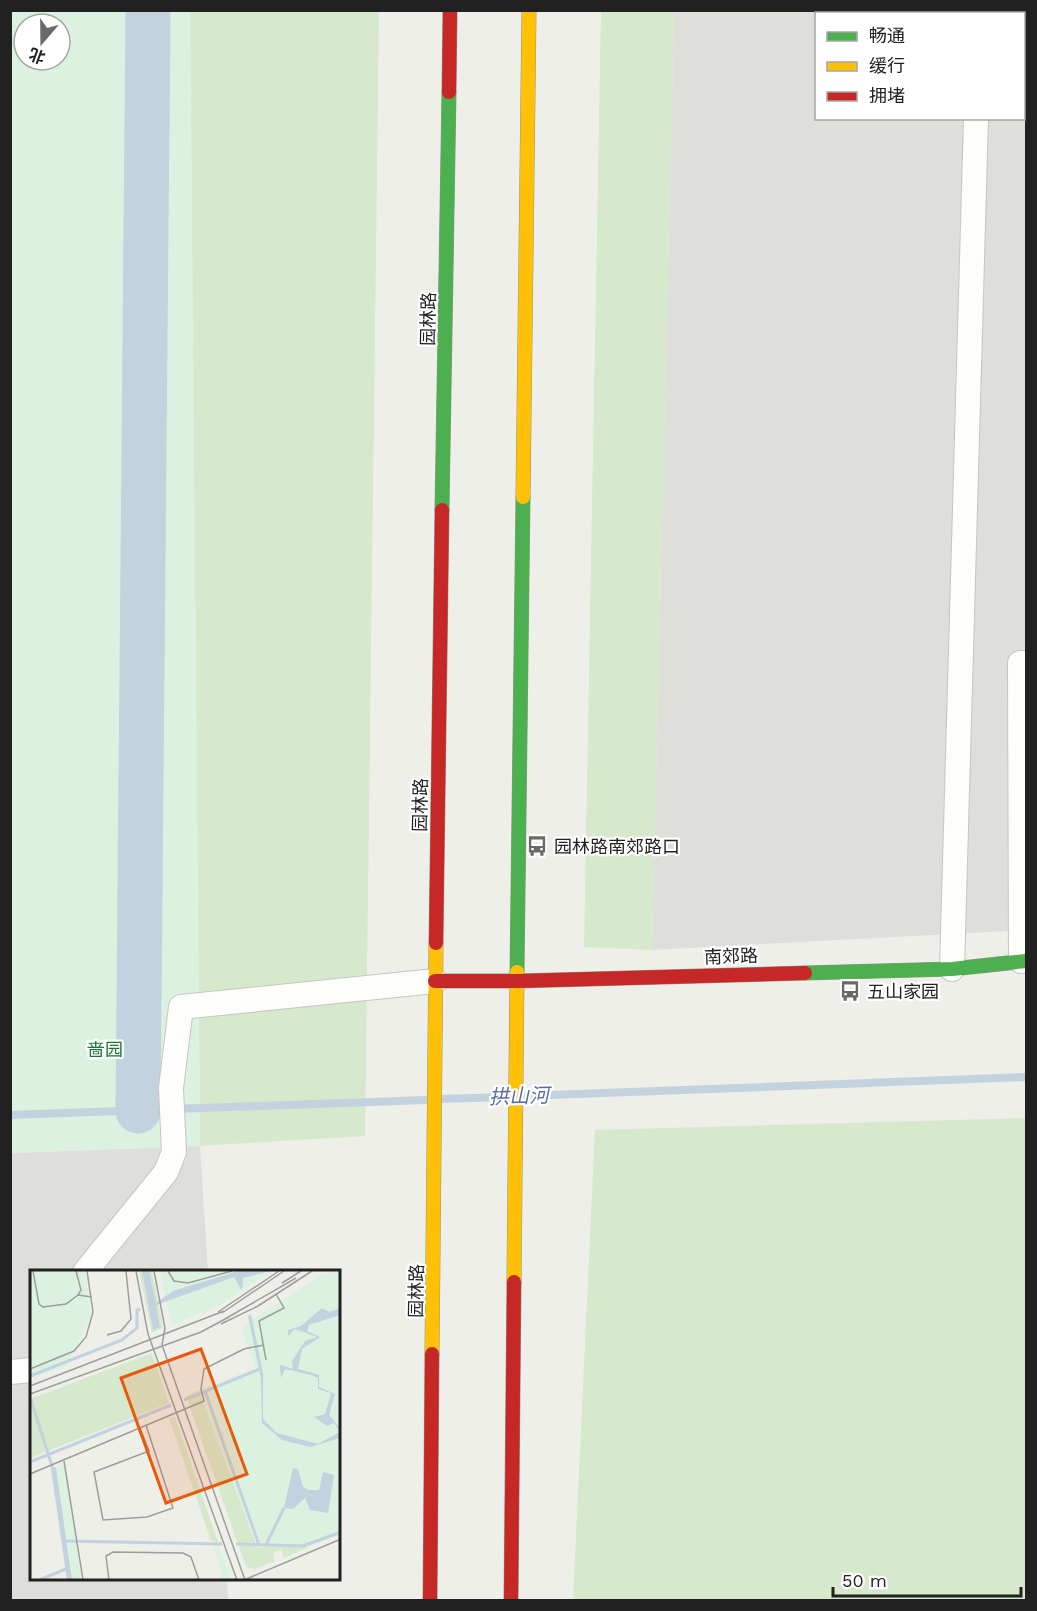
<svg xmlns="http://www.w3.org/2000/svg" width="1037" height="1611" viewBox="0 0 1037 1611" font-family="'Work Sans','Noto Sans SC',sans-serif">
<rect width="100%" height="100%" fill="#efefea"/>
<g fill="#dededb" fill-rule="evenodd">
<path d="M 674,11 L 1026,11 L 1026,930 L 652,950 ZM 816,14 L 1024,14 L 1024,118 L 816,118 Z"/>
<polygon points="200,1146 208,1272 32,1272 32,1580 227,1580 228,1600 11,1600 10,1153"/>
</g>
<g fill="#d6e9cd">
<polygon points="190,11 379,11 365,1136 200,1146"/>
<polygon points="601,11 674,11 652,950 584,947"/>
<polygon points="1026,1118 1026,1600 573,1600 595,1130"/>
</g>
<path fill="#dcf2e1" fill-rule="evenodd" d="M 10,11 L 190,11 L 200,1146 L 11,1153 ZM 24,24 L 60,24 L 60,60 L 24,60 Z"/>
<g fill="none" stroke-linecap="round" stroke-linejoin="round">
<g stroke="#c2d2de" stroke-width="8">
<polyline points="524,1096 1026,1077"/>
<polyline points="440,1099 509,1097"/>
<polyline points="10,1115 425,1100"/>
</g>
<polyline stroke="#c2d2de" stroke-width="45" points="138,1111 148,10"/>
<g stroke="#c5c5c2" stroke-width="26">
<g id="street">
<polyline points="979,14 979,10"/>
<polyline points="1021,961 1020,663 1026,663"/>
<polyline points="952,969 976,118"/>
<polyline points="85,1272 166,1172 174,1152 171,1088 181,1007 435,981"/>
<polyline points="10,1372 32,1370"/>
</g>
</g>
<g stroke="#929884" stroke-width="15">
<g id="fast">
<polyline points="442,510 449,92"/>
<polyline points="517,972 523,497"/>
<polyline points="805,973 952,969 1026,961"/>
</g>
</g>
<g stroke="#929884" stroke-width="15">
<g id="slow">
<polyline points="523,497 529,10"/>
<polyline points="514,1282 517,972"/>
<polyline points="432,1354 436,943"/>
</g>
</g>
<g stroke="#929884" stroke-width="15">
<g id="jam">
<polyline points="449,92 450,10"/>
<polyline points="436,943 442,510"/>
<polyline points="435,981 518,981 805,973"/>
<polyline points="430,1600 432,1354"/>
<polyline points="511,1600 514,1282"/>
</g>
</g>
<use href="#street" stroke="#fdfdfc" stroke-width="24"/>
<use href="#fast" stroke="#4caf50" stroke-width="14"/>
<use href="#slow" stroke="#ffc107" stroke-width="14"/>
<use href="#jam" stroke="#c62828" stroke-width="14"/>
</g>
<defs>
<g id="bus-bare" transform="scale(1.62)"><path d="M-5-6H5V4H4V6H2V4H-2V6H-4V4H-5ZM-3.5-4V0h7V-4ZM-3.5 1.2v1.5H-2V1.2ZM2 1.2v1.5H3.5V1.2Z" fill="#696967" stroke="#fff" stroke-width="2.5" paint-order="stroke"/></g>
</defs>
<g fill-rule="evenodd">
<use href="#bus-bare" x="537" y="846"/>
<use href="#bus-bare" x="850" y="991"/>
</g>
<g text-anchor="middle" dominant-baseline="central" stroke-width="4.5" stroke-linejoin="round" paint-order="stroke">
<g font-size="18" fill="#212121" stroke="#fff">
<text transform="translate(428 319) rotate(-89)">园林路</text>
<text transform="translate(420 805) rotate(-89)">园林路</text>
<text transform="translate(731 956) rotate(-2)">南郊路</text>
<text transform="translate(416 1291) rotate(-89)">园林路</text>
</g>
<g font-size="18" fill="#212121" stroke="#fff" text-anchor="start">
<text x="554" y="846">园林路南郊路口</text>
<text x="867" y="991">五山家园</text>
</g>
<g font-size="18" fill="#197638" stroke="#fff">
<text x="105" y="1049">啬园</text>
</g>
<g font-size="20" font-style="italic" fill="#576ba7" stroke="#fff">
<text transform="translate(519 1096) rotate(-2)">拱山河</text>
</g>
</g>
<g transform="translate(30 1270)">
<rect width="310" height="310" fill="#efefea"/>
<path d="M 109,1 L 122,1 L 133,58 L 122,63 ZM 122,83 L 139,133 L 0,188 L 0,129 ZM 169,120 L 227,277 L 279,277 L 254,288 L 251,280 L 243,283 L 245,291 L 225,299 L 216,297 L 156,126 ZM 145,147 L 188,272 L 181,271 L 139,148 Z" fill="#d6e9cd"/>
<path d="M 0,1 L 55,1 L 61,46 L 37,96 L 0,109 ZM 130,1 L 242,1 L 190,35 L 142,55 ZM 310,1 L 310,265 L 279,277 L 228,277 L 169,120 L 225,98 L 212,62 L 215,54 L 293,4 ZM 36,192 L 51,310 L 43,310 L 26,197 ZM 189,275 L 200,306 L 198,310 L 184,310 L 192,306 L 183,276 Z" fill="#dcf2e1"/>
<path d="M 112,1 L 119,1 L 126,33 L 143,21 L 208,1 L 240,1 L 213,8 L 212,21 L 204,7 L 126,35 L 130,57 L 123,60 ZM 292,38 L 299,42 L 310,38 L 310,45 L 279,55 L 277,61 L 290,67 L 272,79 L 268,99 L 289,105 L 289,117 L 305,124 L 299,145 L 310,158 L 310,168 L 280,177 L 252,170 L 232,153 L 231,109 L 218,46 L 221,44 L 233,103 L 233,149 L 247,163 L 288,174 L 310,162 L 304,153 L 297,156 L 284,147 L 295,144 L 301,123 L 288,119 L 288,108 L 281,105 L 255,99 L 251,108 L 250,95 L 263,99 L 262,91 L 275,71 L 287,67 L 265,59 L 258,66 L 258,60 L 271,56 ZM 26,197 L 42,310 L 37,310 L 36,303 L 21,199 ZM 263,198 L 268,199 L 273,217 L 279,220 L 289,220 L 293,202 L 304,205 L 298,243 L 280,240 L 275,228 L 263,239 L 254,238 Z" fill="#c2d2de"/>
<path fill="none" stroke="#c2d2de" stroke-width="3" d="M 0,106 L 92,70 L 107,58 L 107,40 L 110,39M 175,121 L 229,275M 1,130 L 23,199M 154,130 L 230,99M 0,192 L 141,135M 35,271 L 192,274M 206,274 L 273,276 L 311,262M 236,275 L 254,238M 9,310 L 36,299"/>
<path fill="none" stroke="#9d9d9a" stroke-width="1.5" d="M 3,1 L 9,34 L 13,37 L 36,34 L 48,25 L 62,27M 46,1 L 51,20 L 48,25M 106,1 L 118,64 L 207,310M 124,1 L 135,58 L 132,75 L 215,310M 138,1 L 144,11 L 158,13 L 202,1M 252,13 L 271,1M 188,42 L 249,1M 192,43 L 254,1M 195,49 L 266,8M 191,54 L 228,36 L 282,1M 77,65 L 91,61 L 101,49 L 96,1M 236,90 L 229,51 L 254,38 L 246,24M 0,99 L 44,81 L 56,67 L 63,42 L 57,1M 0,116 L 194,41M 0,124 L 171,62 L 199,47M 110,158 L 119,181 L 64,202 L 73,250 L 117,247 L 143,238 L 116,155M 34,191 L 53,310M 0,204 L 174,131 L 171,119 L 174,99 L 214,79 L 234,75M 79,310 L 76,286 L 83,282 L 153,283 L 161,287 L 169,310M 214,310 L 311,269"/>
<path fill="#e8590c" fill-opacity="0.15" stroke="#e8590c" stroke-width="3" d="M 171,79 L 217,204 L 136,233 L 91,108 Z"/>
<rect width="310" height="310" fill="none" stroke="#212121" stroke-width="3"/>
</g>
<rect width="1037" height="1611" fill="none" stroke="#212121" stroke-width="24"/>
<rect x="815" y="12" width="210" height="108" fill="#ffffff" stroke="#a6a6a6" stroke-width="1.5"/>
<rect x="827" y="32" width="30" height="9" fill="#4caf50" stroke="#a6a6a6" stroke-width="1.5"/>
<text x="869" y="42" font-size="18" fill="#212121">畅通</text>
<rect x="827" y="62" width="30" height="9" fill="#ffc107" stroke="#a6a6a6" stroke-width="1.5"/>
<text x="869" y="72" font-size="18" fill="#212121">缓行</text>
<rect x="827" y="92" width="30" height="9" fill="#c62828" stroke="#a6a6a6" stroke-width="1.5"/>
<text x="869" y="102" font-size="18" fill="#212121">拥堵</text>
<g transform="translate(42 42) rotate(200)"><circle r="28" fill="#ffffff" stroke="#a6a6a6" stroke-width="1.5"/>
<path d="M0-4.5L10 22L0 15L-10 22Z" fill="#696967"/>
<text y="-9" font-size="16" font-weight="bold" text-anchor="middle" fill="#212121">北</text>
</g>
<path d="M833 1587v9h188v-9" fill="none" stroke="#212121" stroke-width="3"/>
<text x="842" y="1587" font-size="18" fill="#212121" stroke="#ffffff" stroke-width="4.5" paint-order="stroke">50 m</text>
</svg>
